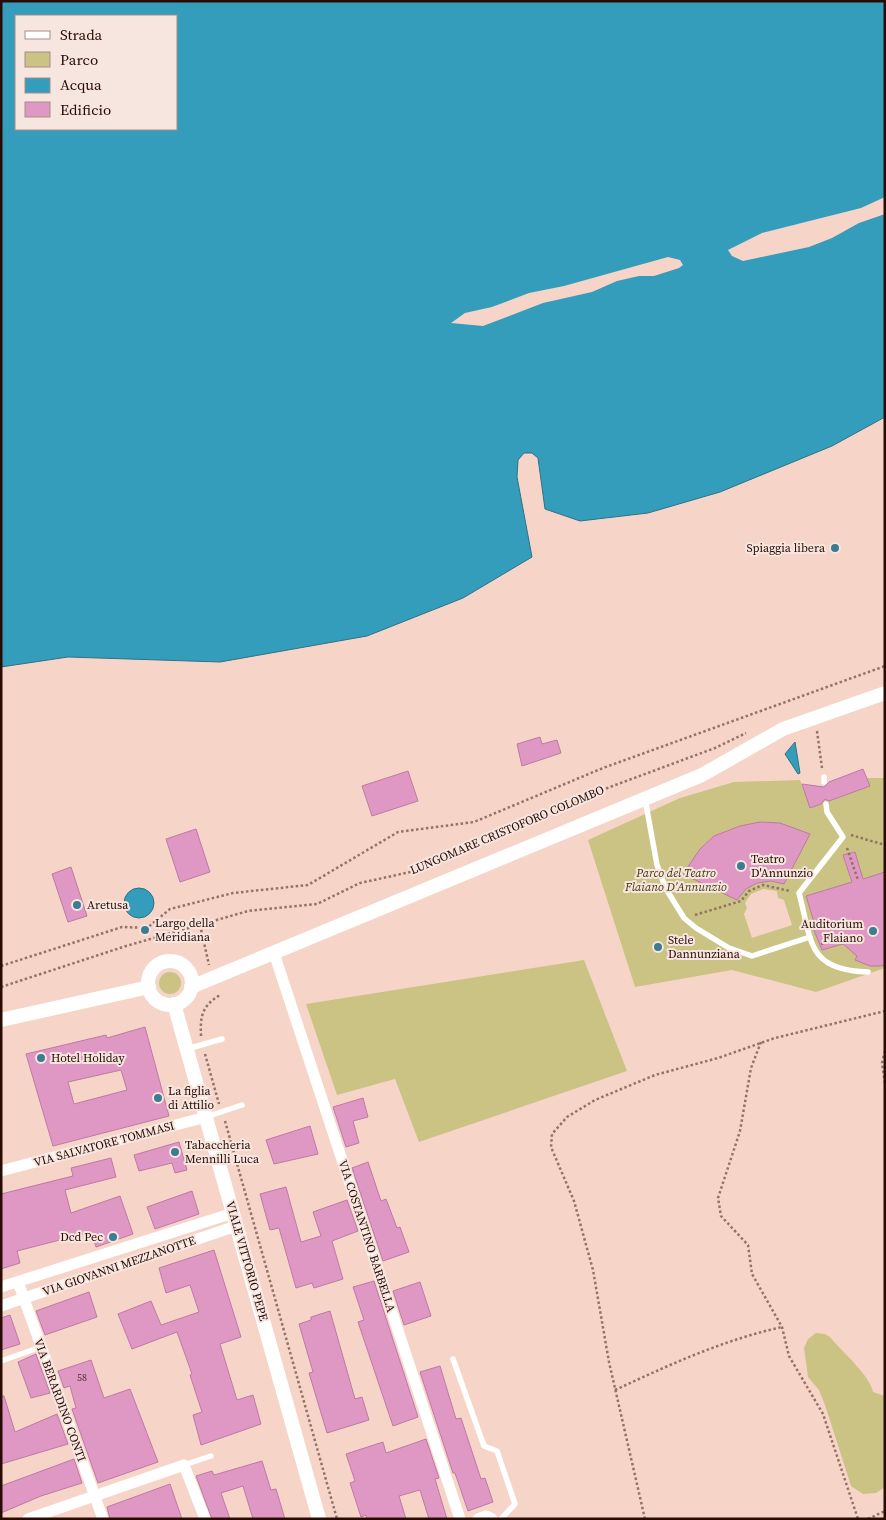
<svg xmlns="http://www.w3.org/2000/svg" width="886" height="1520" viewBox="0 0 886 1520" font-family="'Source Serif 4',serif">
<rect width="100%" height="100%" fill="#f6d5c8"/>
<g fill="#cbc383" fill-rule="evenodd">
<path d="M 866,778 L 885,778 L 885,968 L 816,992 L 732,970 L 635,987 L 588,840 L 680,798 L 734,782 L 800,780 L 807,798 ZM 763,889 L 777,891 L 778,898 L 784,900 L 792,925 L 752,938 L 744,914 L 747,908 L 745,903 L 751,894 Z"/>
<polygon points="584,960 627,1071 419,1142 395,1079 337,1095 306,1004"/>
<circle cx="170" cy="983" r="11"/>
<path d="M 816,1333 L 825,1334 L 830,1337 C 842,1352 870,1375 873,1392 L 885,1396 L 885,1487 L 876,1493 L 863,1494 L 851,1486 L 825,1405 L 819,1390 L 808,1377 L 804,1348 L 808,1339 Z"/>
</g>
<g fill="#349dbc" stroke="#307184" fill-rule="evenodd">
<path d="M 1,1 L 885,1 L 885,417 L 832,446 L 720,492 L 648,513 L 580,521 L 545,509 L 538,458 L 532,453 L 524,453 L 518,460 L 517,477 L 532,557 L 463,598 L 367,636 L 220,662 L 68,657 L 1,667 ZM 16,16 L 176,16 L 176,129 L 16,129 Z"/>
<polygon points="795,742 800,773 798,774 785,754"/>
<circle cx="139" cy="903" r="15"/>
</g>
<g fill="#f6d5c8">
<polygon points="885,197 885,214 859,223 832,238 809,247 743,261 732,256 728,250 762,233 861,208"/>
<polygon points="668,257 680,260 683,265 679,268 654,276 639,276 617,281 592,292 543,303 483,326 451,323 465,313 492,307 529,293 564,286"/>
</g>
<g fill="#df98c4" stroke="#be79a5" fill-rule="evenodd">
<polygon points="540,737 542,744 557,740 561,753 522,766 517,744"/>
<polygon points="863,769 870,786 829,801 825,799 821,804 810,808 802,784 824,787 829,782"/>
<polygon points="408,771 418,801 372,816 362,786"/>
<polygon points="760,822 780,823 810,834 784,884 771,881 757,883 746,889 737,900 683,874 700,849 714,836 740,826"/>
<polygon points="196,829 210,872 180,882 166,839"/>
<polygon points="855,852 863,879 885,872 885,965 880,966 870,966 855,960 857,956 843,944 822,950 811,923 814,922 806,896 852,882 843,855"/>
<polygon points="71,867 87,916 68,922 52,874"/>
<path d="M 145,1027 L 169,1116 L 53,1146 L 26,1054 L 106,1035 L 107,1038 ZM 121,1070 L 127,1090 L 74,1104 L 68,1082 Z"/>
<polygon points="363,1098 368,1117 353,1121 359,1143 346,1147 333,1107"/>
<polygon points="310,1126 318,1154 274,1164 266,1140"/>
<polygon points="179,1142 187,1170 175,1173 172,1163 139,1171 134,1155"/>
<polygon points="111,1158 116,1177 65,1190 71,1213 120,1196 133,1234 96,1247 91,1232 17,1251 20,1263 1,1269 1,1194 73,1176 71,1168"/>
<polygon points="368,1162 381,1201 386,1199 397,1228 400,1227 409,1252 383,1261 352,1168"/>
<polygon points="286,1187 301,1242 321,1236 313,1212 347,1200 358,1231 332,1241 343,1279 314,1288 312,1283 296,1288 279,1228 270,1230 260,1194"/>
<polygon points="192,1191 199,1214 155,1229 147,1207"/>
<polygon points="214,1250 241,1337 220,1344 237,1400 253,1395 261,1424 201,1445 193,1415 202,1412 190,1375 192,1374 177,1332 132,1349 118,1314 151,1301 161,1325 199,1312 190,1285 166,1293 159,1268"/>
<polygon points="374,1281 418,1417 393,1426 358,1322 364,1320 353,1287"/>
<polygon points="420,1282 431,1316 404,1325 393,1291"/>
<polygon points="89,1292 97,1317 45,1335 36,1311"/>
<polygon points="330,1311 355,1399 362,1397 369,1420 327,1433 309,1373 313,1372 299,1324 311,1320 311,1317"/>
<polygon points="10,1315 20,1344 1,1350 1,1318"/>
<polygon points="36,1354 50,1393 31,1398 18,1362"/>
<polygon points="91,1360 104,1398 130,1389 158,1462 98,1483 72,1409 76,1408 70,1386 64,1388 58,1371"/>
<polygon points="440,1366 456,1419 461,1418 481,1479 485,1478 493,1502 468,1511 455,1473 453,1473 420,1372"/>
<polygon points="1,1396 4,1396 15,1432 57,1414 68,1444 1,1464"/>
<polygon points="426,1439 439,1478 435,1479 447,1519 429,1519 420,1490 399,1496 406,1519 367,1519 366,1515 361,1517 350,1483 355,1481 346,1454 383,1442 386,1453"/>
<polygon points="74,1459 82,1483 41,1496 1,1513 1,1486"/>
<polygon points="262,1461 271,1490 276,1489 285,1519 253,1519 243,1486 221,1493 230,1519 212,1519 196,1476 212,1471 214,1475"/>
<polygon points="170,1484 182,1519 110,1519 107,1507"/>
</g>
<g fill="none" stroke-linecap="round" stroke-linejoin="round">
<g stroke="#927368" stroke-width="2.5" stroke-dasharray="2.5 2.5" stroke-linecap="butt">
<polyline points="817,731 822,768"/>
<polyline points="851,835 885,845"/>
<polyline points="847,848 858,880"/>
<polyline points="695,915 741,901 749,891 763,885 790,891"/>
<polyline points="200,925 209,965"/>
<polyline points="821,944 841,938"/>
<polyline points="1,966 122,927 147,928 170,909 233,893 308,885 398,832 474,822 603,768 885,666"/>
<polyline points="1,987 126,946 248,911 317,904 360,883 415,871 610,787 715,748 746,733"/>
<path d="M 201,1036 C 200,1016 202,1006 220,995"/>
<polyline points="761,1042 751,1068 740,1131 718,1198 721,1216 748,1245 752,1274 782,1327 789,1356 823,1414 858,1519"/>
<polyline points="885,1051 882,1063 885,1084"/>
<polyline points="205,1054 219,1104"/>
<polyline points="225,1121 337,1519"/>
<path d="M 615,1390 C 669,1365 723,1340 782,1327"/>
<polyline points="645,1519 609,1362 593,1270 574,1201 551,1147 552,1134 567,1117 595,1100 655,1075 718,1058 775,1038 885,1011"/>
<polyline points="868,1519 885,1511"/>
</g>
<g stroke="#fff" stroke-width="5.5">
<polyline points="824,777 824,782"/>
<polyline points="645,799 657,865 666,889 684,918 696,928 729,948 752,956 810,937"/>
<path d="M 826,804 L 827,812 L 843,837 L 799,893 C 812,942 807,970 868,972"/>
<polyline points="187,1049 222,1039"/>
<polyline points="206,1117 242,1105"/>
<polyline points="453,1359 484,1446 497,1451 515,1504 501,1519"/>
<polyline points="1,1361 41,1347"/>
<polyline points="184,1465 211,1456"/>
</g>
<g stroke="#fff" stroke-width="11">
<polyline points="274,953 460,1519"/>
<polyline points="1,1171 206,1117"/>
<polyline points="18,1282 103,1519"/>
<polyline points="1,1287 233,1213"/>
<polyline points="1,1306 236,1226"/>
<polyline points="28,1519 184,1465 205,1519"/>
<polyline points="478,1519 486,1516 492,1519"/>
</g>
<g stroke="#fff" stroke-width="14">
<circle cx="170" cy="983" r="22"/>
<polyline points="191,987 702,775 783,729 885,693"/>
<polyline points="174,1004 319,1519"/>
<polyline points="1,1020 149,987"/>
</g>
</g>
<g fill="#3c7b90" stroke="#f7e6e0" stroke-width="2">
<circle cx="835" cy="548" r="5"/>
<circle cx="741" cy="866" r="5"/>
<circle cx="77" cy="905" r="5"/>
<circle cx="145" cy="930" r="5"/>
<circle cx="873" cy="931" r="5"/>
<circle cx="658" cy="947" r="5"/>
<circle cx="41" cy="1058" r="5"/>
<circle cx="158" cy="1098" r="5"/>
<circle cx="175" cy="1152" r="5"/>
<circle cx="113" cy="1237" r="5"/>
</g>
<g text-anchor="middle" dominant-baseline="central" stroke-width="4" stroke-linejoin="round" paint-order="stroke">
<g font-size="10" fill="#562e32">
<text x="82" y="1377">58</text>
</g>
<g font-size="12" fill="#280b02" stroke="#f7e6e0" text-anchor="start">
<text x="825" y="548" text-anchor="end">Spiaggia libera</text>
<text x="751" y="859">Teatro<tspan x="751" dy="14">D'Annunzio</tspan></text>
<text x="87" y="905">Aretusa</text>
<text x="155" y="923">Largo della<tspan x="155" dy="14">Meridiana</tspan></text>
<text x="863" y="924" text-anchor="end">Auditorium<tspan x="863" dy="14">Flaiano</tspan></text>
<text x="668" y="940">Stele<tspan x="668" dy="14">Dannunziana</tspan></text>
<text x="51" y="1058">Hotel Holiday</text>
<text x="168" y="1091">La figlia<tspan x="168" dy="14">di Attilio</tspan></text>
<text x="185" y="1145">Tabaccheria<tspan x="185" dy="14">Mennilli Luca</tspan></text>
<text x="103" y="1237" text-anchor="end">Dcd Pec</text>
</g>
<g font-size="12" fill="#280b02" stroke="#f7e6e0">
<text transform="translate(507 830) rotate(-23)">LUNGOMARE CRISTOFORO COLOMBO</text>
<text transform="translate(104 1144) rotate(-15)">VIA SALVATORE TOMMASI</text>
<text transform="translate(367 1236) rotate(72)">VIA COSTANTINO BARBELLA</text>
<text transform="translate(247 1261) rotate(74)">VIALE VITTORIO PEPE</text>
<text transform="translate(119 1266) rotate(-19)">VIA GIOVANNI MEZZANOTTE</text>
<text transform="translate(60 1400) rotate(70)">VIA BERARDINO CONTI</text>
</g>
<g font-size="12" font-style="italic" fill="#3f390a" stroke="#f7e6e0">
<text x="676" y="873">Parco del Teatro<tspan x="676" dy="14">Flaiano D'Annunzio</tspan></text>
</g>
</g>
<rect width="886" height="1520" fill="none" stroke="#280b02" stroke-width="5"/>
<rect x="15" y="15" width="162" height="115" fill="#f7e6e0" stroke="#a48e87"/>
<rect x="25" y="31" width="25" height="8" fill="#ffffff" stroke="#a48e87"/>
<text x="60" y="40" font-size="15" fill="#280b02">Strada</text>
<rect x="25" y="52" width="25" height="15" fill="#cbc383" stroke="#a48e87"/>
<text x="60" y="65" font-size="15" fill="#280b02">Parco</text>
<rect x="25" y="78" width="25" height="15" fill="#349dbc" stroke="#a48e87"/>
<text x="60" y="90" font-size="15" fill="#280b02">Acqua</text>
<rect x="25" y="102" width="25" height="15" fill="#df98c4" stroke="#a48e87"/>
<text x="60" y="115" font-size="15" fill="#280b02">Edificio</text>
</svg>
